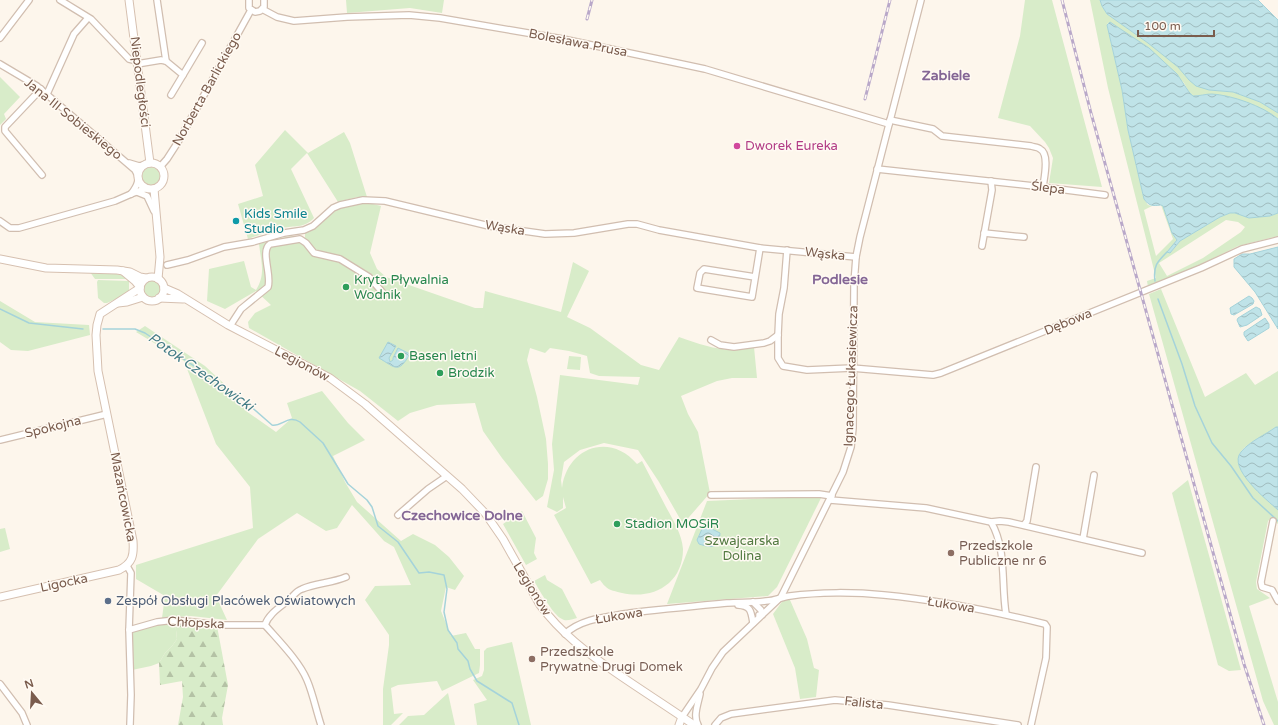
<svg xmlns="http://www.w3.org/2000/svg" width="1278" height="725" viewBox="0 0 1278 725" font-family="'Varela Round',sans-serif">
<defs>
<pattern id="forest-firs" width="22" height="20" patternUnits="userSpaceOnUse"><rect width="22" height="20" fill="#d8ecc9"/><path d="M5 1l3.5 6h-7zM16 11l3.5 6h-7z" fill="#b4c2a5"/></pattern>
<pattern id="water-waves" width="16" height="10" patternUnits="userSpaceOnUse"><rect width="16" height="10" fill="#bfe3e8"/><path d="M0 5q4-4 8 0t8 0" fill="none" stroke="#a0bbbe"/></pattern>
</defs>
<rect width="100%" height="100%" fill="#fdf6ec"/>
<g fill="#d8ecc9" fill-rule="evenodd">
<polygon points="346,0 444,0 442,13 410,8 347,13"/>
<polygon points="1025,0 1052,0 1102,187 1049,183 1053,158 1049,148 1045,142 1030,126 998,118 1020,36"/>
<path d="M 1090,0 L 1100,0 L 1102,6 L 1107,14 L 1148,43 L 1178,67 L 1189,80 L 1209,90 L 1233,92 L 1260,102 L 1278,113 L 1278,119 L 1273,115 L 1210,94 L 1193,96 L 1189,92 L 1184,83 L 1149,48 L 1108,23 L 1107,25 L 1122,90 L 1128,130 L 1144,199 L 1148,205 L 1152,206 L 1144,210 L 1156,256 L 1173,239 L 1161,205 L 1163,206 L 1172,233 L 1177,240 L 1168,252 L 1170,253 L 1180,241 L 1220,217 L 1230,213 L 1235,213 L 1249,218 L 1270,216 L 1278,213 L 1278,236 L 1238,246 L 1206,262 L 1148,287 L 1147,281 L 1156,278 L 1108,88 ZM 1226,220 L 1238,222 L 1245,227 L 1241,232 L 1203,258 L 1167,276 L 1159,263 Z"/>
<polygon points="0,77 20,97 4,114 6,119 0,125"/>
<path d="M 285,130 L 308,153 L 344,132 L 350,143 L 367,197 L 357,197 L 338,202 L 307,153 L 291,169 L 314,218 C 303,229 295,225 282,228 C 270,231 259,235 248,239 L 238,204 L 263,196 L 255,165 Z"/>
<circle cx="151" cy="176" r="9"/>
<path d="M 369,203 L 381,206 L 370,253 L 377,269 L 386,277 L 475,308 L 483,308 L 485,291 L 561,312 L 573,262 L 589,271 L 567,317 L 590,328 L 641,365 L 659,370 L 679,337 C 705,346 726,354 754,347 L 757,378 L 732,378 L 717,381 L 681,396 L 688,414 L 698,432 L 710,493 L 683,524 L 659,482 L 638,450 L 604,443 L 580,450 L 564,462 L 561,480 L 562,488 C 567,447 610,432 637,464 L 642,461 C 650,476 658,492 666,507 C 673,520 682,534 683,549 C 683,584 653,600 622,593 C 610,590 607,590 600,580 L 591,584 L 554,515 L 566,508 L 563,497 L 563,508 L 557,512 L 547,507 L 554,470 L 552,444 L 560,375 L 638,385 L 640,377 L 599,376 L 590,373 L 587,356 L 569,351 L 550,348 L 545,353 L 530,348 L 527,360 L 537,397 L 546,439 L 548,464 L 548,479 L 543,496 L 536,501 L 502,458 L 483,431 L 475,403 L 437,405 L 410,413 L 398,421 L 360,391 L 249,328 L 248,322 L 255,313 L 271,305 L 256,291 L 225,309 L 207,301 L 209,269 L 244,261 L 251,287 L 256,290 C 266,274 261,262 259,244 C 271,241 295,232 305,238 L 305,233 C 315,227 327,213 335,210 C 346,205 358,204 369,203 Z"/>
<path d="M 90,272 C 105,272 117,272 130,279 L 95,279 Z"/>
<polygon points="98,280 129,281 129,293 107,303 104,303 98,298 97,282"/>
<circle cx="152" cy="289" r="9"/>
<path d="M 1161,289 L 1205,397 L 1246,373 L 1255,385 L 1278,371 L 1278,427 C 1272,429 1268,434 1262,437 C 1255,440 1244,446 1240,453 C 1231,469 1267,500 1278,510 L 1278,531 L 1278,524 L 1271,518 L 1268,521 L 1256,582 L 1257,589 L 1270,598 L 1249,606 L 1278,702 L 1278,725 L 1274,725 L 1263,701 L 1149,294 Z"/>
<polygon points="0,301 35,322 89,325 90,335 28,351 11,350 0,342"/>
<polygon points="145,326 205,366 235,394 246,411 276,432 292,418 287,403 322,391 348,423 365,440 333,456 345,482 357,502 401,541 413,534 435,545 449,557 464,576 455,590 446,587 441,611 451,636 466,633 475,649 480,649 480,665 479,673 442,691 437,681 398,685 391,688 394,714 403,713 391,725 383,725 383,689 389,645 389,635 365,600 375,586 411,585 394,547 384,541 352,505 337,528 326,531 297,513 258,539 216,596 227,620 191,616 162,618 165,596 136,579 136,565 253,528 250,487 216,444 184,361 136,332"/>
<polygon points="569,356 581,357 580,370 567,369"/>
<polygon points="1188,480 1241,670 1229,671 1218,665 1172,493"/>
<polygon points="822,496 777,587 768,596 667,604 707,501"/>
<polygon points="522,511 536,538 534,553 537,559 526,565 503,524"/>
<polygon points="5,528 10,549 0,552 0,529"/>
<path d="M 545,575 L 547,580 L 562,589 L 577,618 C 572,619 566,622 562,619 C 553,615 540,591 534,581 Z"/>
<polygon points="784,599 790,600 807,639 814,668 819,670 816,697 800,699 795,668 773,614"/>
<polygon points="175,621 177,639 172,646 165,653 159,663 151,666 132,670 130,632 158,624"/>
<polygon points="512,642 531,725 477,725 474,704 487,700 473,680 482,676 484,670 484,651 487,648"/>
<polygon points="448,693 455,725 399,725 408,716 424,715"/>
</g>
<polygon fill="url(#forest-firs)" points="175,621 217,626 228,685 222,718 223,725 178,725 183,697 182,681 160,685 159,663 165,653 172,646 177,639"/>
<g fill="url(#water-waves)" stroke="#a5d3da">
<polygon points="1100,0 1258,0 1278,20 1278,113 1260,102 1233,92 1209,90 1196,86 1189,80 1178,67 1148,43 1107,14 1102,6"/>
<path d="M 1110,22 L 1149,48 L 1177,74 L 1189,92 L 1193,96 C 1200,96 1205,94 1212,94 C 1231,95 1263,106 1278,119 L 1278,213 L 1270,216 L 1249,218 L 1235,213 L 1230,213 L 1220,217 L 1180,241 L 1170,253 L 1167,252 L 1177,240 L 1172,233 L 1163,206 L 1161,205 C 1152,206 1149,206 1144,199 L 1128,130 L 1122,90 L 1107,25 Z"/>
<polygon points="1278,247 1278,329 1255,292 1234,267 1234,259 1242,254 1250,254"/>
<polygon points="1249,296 1252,298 1254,301 1253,304 1234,315 1231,314 1230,308"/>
<polygon points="1256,307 1260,309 1262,315 1247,325 1240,327 1237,320 1238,318"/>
<polygon points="1265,318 1269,324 1269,328 1248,341 1244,335 1244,332"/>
<path d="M 388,342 L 396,346 L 389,358 L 390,362 L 393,360 L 393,358 L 398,348 L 410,354 C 398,374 396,368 379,358 Z"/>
<path d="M 1276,427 L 1278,427 L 1278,510 C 1267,500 1227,468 1241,452 C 1250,441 1265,435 1276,427 Z"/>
<path d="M 708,527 L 720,533 C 719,549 712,548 699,544 L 697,540 L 702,529 Z"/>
</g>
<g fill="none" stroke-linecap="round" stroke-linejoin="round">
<g stroke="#a5d3da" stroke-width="1.5">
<path d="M 1155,281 C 1153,266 1157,262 1167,252"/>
<polyline points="1158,299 1182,364 1195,406 1212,443 1231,466 1253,498 1278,521"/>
<polyline points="0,309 29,323 83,329"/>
<path d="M 103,329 L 135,329 L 145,333 L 246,401 L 249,405 L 272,425 C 282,427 288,414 300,422 L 323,443 L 348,484 L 367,500 L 372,507 L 378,526 L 398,542 L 419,573 L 429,572 L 444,575 L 447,589 L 444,612 L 448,630 L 457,643 L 458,649 L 468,661 L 470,669 L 477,681 L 512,703 L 519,725"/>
</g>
<g stroke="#d1beb0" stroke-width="8">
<g id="street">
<polyline points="60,0 91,19 129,59 137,61"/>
<polyline points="157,0 166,61"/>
<polyline points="249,0 249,8 255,12 260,11 264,7 264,0"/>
<polyline points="262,9 277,17 294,21 347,17 409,15 440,18 563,39 658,59 705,69 889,124"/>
<polyline points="0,38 29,0"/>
<path d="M 0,64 L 37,86 L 135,170 C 141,179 137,186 131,194"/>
<polyline points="137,64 161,60 166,61 183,75 171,95"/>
<polyline points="183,75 202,43"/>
<polyline points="41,89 5,127 5,131 42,175"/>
<polyline points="47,94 74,34 88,18"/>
<path d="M 890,120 L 933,129 L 942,136 L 1031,146 C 1033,147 1038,147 1040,149 C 1050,154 1044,178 1043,187"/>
<polyline points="129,163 139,166 145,165"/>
<polyline points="160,167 167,159 178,142 251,10"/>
<polyline points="877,169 1043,187 1105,195"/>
<polyline points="137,192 147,196 154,211"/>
<polyline points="0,221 10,228 19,228 115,201 131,194 147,188"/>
<polyline points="984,233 1024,237"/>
<polyline points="982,246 992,190 991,181"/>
<polyline points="787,250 784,288 779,314 778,335 778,358 783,366 807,370 852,368 933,375 941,373 1201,268 1242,249 1278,240"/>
<polyline points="167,265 188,260 224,247 253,242 284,233 304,230 313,226 333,208 340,205 363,200 385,201 489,226 545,234 574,233 628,224 637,224 659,230 760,248 856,257"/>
<polyline points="755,277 704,269 700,273 697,288 752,297 760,248"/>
<path d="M 230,326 L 241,309 L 268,287 C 272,275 260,251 270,244 L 300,239 L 306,243 L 314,253 L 340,259 L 369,277 L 383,293"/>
<polyline points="711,340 720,345 734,347 764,343 770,341 778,335"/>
<polyline points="0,440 107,414"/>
<polyline points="711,495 819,494 832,496"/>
<path d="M 830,500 L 926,508 L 991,522 C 1007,549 1001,584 1006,614"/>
<polyline points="398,515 428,489 447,476"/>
<polyline points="1273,521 1261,582 1262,587 1272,590 1278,601"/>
<polyline points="991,522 1000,521 1009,522 1142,553"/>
<polyline points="1024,525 1027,521 1036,467"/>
<polyline points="1083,539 1094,475"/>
<polyline points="127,566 131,573 129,630 131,695 130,725"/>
<polyline points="753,602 761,610 762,615 759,615"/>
<path d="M 738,605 C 751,606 751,611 753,623"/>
<path d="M 265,625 C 269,613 282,606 290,599 C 294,595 296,591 302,589 C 316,583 332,583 346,577"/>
<path d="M 129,630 L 157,622 L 175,620 L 219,625 L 265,625 C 279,641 299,661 307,680 C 313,694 316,710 321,725"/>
<path d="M 565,634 C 582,618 608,617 630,613 C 662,609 695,606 727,603 C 740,602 753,603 766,601 C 774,601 782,597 790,596 C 818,592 855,592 884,595 C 938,600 992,611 1045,624 L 1047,627 L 1046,658 L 1031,725"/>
<polyline points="0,684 22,713 27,725"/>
<polyline points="682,717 701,689 712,668 723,652 781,597 843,472 851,447 853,428 854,284 856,257 860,237 921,0"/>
<path d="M 698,725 C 693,716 698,704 700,694"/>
<polyline points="715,725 721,718 731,714 835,700 888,705 1018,725"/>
</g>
</g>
<g stroke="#d6c0b0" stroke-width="9">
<g id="secondary">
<polyline points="129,0 150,163"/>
<circle cx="151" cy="176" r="13"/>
<polyline points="154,189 160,257 158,279"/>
<polyline points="0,259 46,268 117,270 130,272 140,277 146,278"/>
<polyline points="123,271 135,281 140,287"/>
<circle cx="152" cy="289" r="12"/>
<path d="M 164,288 L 178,294 L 228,325 L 330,378 L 365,404 L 462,489 L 485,513 L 503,539 L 540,605 C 561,633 587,653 615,672 C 641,690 668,707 694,725"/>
<polyline points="159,298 183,299"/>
<polyline points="118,303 127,302 143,297"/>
<path d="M 0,597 L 119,570 C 133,563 134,555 133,541 L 98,371 L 96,335 L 97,325 L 100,314 L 140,288"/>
<polyline points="679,725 682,717"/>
</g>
</g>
<use href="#street" stroke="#fff" stroke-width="5.5"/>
<use href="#secondary" stroke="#fff" stroke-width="7"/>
<g stroke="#b9a8c9" stroke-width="3">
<g id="rail">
<polyline points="1062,0 1091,113 1244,664 1264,725"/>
<polyline points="587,19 592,0"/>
<polyline points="865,99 890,0"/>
</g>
</g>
<use href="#rail" stroke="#fffaf3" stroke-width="1.5" stroke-dasharray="4.5" stroke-linecap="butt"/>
</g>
<circle fill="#d1479c" stroke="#fffaf3" stroke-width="1.5" cx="737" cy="146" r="4"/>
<circle fill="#0f9aa8" stroke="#fffaf3" stroke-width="1.5" cx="236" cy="221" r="4"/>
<g fill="#2e9e5b" stroke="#fffaf3" stroke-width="1.5">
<circle cx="346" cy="287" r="4"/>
<circle cx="401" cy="356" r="4"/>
<circle cx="440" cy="373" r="4"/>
<circle cx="617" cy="524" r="4"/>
</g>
<g fill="#8d6e63" stroke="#fffaf3" stroke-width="1.5">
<circle cx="951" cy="553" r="4"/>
<circle cx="532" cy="659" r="4"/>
</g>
<circle fill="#5c6f8a" stroke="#fffaf3" stroke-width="1.5" cx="108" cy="601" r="4"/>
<g text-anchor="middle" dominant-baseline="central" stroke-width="3" stroke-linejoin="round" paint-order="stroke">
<g font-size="13" fill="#7a5c4d" stroke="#fffaf3">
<text transform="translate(578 43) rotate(11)">Bolesława Prusa</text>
<text transform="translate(140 82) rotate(83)">Niepodległości</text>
<text transform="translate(207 89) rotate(-61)">Norberta Barlickiego</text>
<text transform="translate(73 119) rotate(39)">Jana III Sobieskiego</text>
<text transform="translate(1048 188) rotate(7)">Ślepa</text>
<text transform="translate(505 228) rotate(9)">Wąska</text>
<text transform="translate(825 254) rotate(6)">Wąska</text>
<text transform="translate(1068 322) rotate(-22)">Dębowa</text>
<text transform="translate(302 364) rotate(28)">Legionów</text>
<text transform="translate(851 376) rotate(-88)">Ignacego Łukasiewicza</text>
<text transform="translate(53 427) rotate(-14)">Spokojna</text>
<text transform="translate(123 497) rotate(79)">Mazańcowicka</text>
<text transform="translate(64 583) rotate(-12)">Ligocka</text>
<text transform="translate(532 589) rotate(58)">Legionów</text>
<text transform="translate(951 605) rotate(9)">Łukowa</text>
<text transform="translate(619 616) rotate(-9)">Łukowa</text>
<text transform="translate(196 623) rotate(3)">Chłopska</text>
<text transform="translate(864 703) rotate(6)">Falista</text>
</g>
<g font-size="13" fill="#b23c85" stroke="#fffaf3" text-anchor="start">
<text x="745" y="146">Dworek Eureka</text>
</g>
<g font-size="13" fill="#0d838f" stroke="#fffaf3" text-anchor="start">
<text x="244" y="214">Kids Smile<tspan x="244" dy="15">Studio</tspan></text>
</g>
<g font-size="13" fill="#27864d" stroke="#fffaf3" text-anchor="start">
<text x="354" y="280">Kryta Pływalnia<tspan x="354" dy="15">Wodnik</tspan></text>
<text x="409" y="356">Basen letni</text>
<text x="448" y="373">Brodzik</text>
<text x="625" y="524">Stadion MOSiR</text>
</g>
<g font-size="13" fill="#537a41" stroke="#fffaf3">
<text x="742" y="541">Szwajcarska<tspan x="742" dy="15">Dolina</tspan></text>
</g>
<g font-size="13" fill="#785e54" stroke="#fffaf3" text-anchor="start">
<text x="959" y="546">Przedszkole<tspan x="959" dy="15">Publiczne nr 6</tspan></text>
<text x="540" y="652">Przedszkole<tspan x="540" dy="15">Prywatne Drugi Domek</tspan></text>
</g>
<g font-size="13" fill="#4e5e75" stroke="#fffaf3" text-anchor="start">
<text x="116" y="601">Zespół Obsługi Placówek Oświatowych</text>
</g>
<g font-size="14" font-weight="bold" fill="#846695" stroke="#fffaf3">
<text x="946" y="75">Zabiele</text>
<text x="840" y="279">Podlesie</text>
<text x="462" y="515">Czechowice Dolne</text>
</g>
<g font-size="14" font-style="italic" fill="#437c86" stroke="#fffaf3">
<text transform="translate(201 372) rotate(35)">Potok Czechowicki</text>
</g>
</g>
<g transform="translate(32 693) rotate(342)" stroke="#fffaf3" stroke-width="3" paint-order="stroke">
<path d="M0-3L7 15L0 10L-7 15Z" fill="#7a5c4d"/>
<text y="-6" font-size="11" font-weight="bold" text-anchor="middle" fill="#7a5c4d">N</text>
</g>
<path d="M1138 30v6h76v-6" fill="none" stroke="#7a5c4d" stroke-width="2"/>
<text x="1144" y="30" font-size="12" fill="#7a5c4d" stroke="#fffaf3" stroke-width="3" paint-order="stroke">100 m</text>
</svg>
